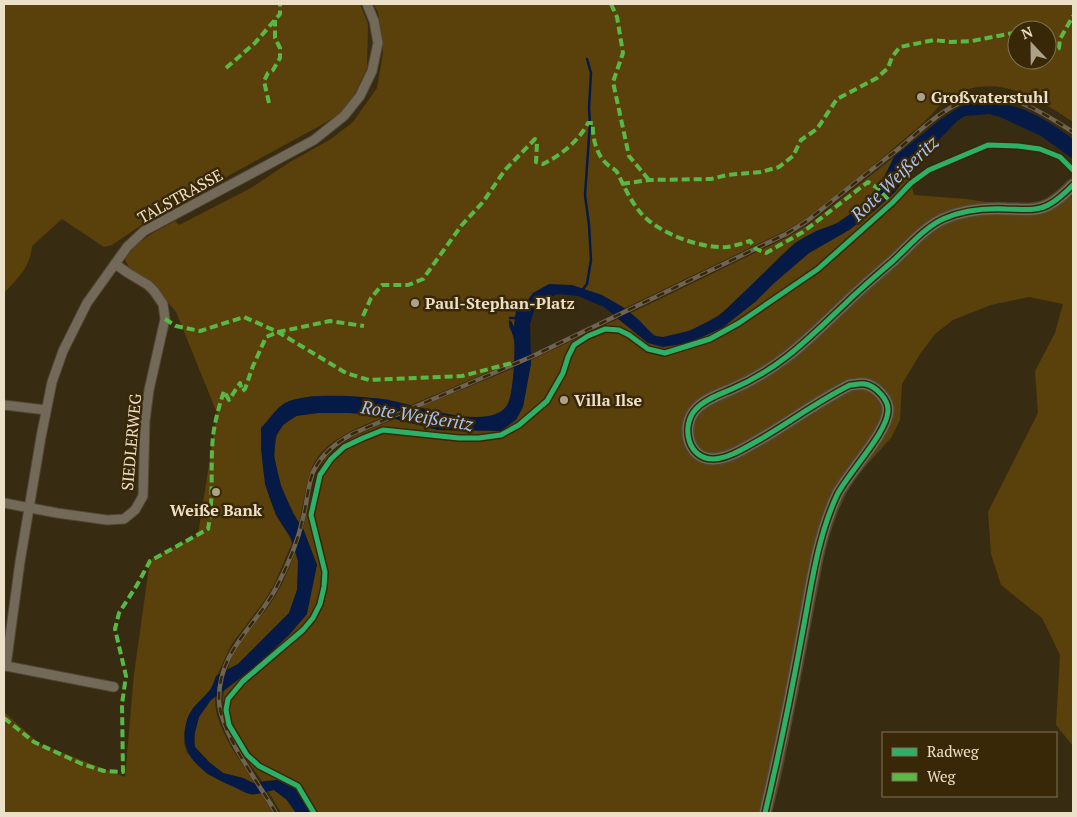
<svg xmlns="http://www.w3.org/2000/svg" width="1077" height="817" viewBox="0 0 1077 817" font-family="'PT Serif',serif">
<rect width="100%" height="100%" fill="#372b12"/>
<g fill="#5a410b" fill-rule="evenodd">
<path d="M 4,4 L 360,4 L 368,24 L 367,68 L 352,100 L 339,114 L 325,123 L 155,216 L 112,245 L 104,247 L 62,219 L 32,246 C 30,268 18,278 4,293 Z"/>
<path d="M 373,4 L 1073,4 L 1073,122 C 1046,104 1013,82 979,87 C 969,88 959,92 950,97 C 937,106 927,121 914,131 C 878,162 841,191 804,220 L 785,231 L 625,308 L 572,285 L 533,293 L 525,304 L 516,311 L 514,327 L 511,321 C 510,328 512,330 513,336 C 515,344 514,354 514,361 L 510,363 L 411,405 L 386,399 L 311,396 L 284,404 L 261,428 C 261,458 263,489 277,516 C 281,525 289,533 292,543 L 274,585 L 265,600 L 231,645 L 211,689 L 193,708 L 187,720 L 184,734 L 184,743 L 187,753 L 207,774 L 252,795 L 261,793 L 273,813 L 4,813 L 4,712 L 40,744 L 125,777 L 134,674 L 150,560 L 198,535 L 217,413 L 176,312 L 152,283 L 130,269 L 125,260 L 126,254 L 131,248 L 153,233 L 175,221 L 179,225 L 251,188 L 290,162 L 331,139 L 353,122 L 377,88 L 383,53 L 378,12 ZM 1017,30 L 1047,30 L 1047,60 L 1017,60 Z"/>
<path d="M 894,157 C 880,186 867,205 838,222 C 824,231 807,233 794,244 C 755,276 730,321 678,334 C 673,335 668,337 663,337 C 652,338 640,320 631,313 L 788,237 L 811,223 Z"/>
<path d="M 908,174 C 911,177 912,189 914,195 L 966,199 L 1050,211 L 1069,196 L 1073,198 L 1073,746 L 1056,725 L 1060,655 L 1042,618 L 1001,585 L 991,554 L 988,512 L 1038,413 L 1035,371 L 1055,333 L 1063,304 L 1029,297 L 991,305 L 953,320 L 935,334 L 920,354 L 902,384 L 900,420 L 891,438 L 852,481 L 839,509 L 827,542 L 783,769 L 772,813 L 311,813 L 308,807 L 277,780 L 262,781 C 244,756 217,724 224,691 L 256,666 L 290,634 L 317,565 L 303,529 L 317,474 L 326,457 L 341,445 L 354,436 L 395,419 L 438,430 L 472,431 L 523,407 L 531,360 L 618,319 L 648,343 L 722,328 L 755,302 L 773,284 L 809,253 L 849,230 L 875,210 L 895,192 Z"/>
<path d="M 514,368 C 513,381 512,404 501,412 C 485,424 438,412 420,407 Z"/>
<path d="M 318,413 L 350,413 L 386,416 C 358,428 320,440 310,473 C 305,489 303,506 299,523 C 283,496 255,435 295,417 C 301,414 311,414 318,413 Z"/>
<path d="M 295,552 L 299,561 L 297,590 L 289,613 L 238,664 L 228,669 C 234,643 258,623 272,601 C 282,586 289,569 295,552 Z"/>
<path d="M 215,697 C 214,728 239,757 254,783 L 243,778 L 223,773 L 209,762 L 195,747 L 195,732 L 199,717 L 210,700 Z"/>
<polygon points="274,790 287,800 296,813 281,813 268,791"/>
</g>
<path fill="#051a47" d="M 981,101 C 1020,103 1043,117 1073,139 L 1073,159 L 1041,136 L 1000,117 L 989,114 L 965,116 L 957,121 L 915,165 L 895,192 L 875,210 L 849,230 L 809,253 L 773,284 L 755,302 L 722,328 L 689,343 L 663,347 L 648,343 L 604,307 L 578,296 L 558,294 L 542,300 L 534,311 L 530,324 L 531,364 L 523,407 L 516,420 L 501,431 L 438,430 L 384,416 L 350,413 L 318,413 L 296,416 L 283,425 L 276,436 L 274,456 L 281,486 L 293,513 L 304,531 L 317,565 L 307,614 L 290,634 L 256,666 L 211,700 L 199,717 L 195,732 L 194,739 L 195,747 L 209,762 L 223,773 L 243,778 L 253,783 L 277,780 L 296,789 L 311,813 L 296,813 L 287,800 L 274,790 C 267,791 258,795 251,794 C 246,794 239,789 234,787 C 205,775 176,757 187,720 C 190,708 202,700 210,690 C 213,686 214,681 216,676 L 238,664 L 289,613 L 297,590 L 298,561 L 291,538 L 276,515 L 265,484 L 261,448 L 261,428 C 268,421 276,408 285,403 C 307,392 362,396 387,400 C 412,404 495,435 509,402 C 513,390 516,351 514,338 C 512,331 508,327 509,320 L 511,321 L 514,327 L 516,311 L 525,304 L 533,293 L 549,284 L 572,285 L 602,295 L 621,306 L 639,320 L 654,336 L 663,337 L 689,331 L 719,316 L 795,243 L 816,231 L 838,223 L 866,202 L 882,182 L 894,157 L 940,120 L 958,108 L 968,103 Z"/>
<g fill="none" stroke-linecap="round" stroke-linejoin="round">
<g stroke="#051a47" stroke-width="2.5">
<polyline points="583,289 587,284 591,260 589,225 585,195 590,123 589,108 591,73 587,59"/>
<polyline points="510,318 517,318"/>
</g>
<g stroke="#4f4634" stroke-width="11">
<g id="street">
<polyline points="4,405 46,410"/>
<polyline points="4,503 57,513 107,520 124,519 135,510 143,496 145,421 149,390 165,319 163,304 154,291 148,285 128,273 115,264"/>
<polyline points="114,687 6,666 20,562 41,437 52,382 63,351 87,303 127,247 144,231 314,140 344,116 360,96 372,71 378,43 374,21 367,4"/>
</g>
</g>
<g stroke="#4f4634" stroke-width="14">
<path id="secondary" d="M 765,813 C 779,754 791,695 802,635 C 811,588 817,538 837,495 C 848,473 887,433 888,411 C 889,400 876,386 865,384 C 860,383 854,385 850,385 C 818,401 790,422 759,440 C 746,447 730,458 714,459 C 688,460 680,426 696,409 C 705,399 721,394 732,389 C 781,368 809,338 846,303 C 861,288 878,274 894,260 C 909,246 924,228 943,219 C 963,210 984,208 1006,209 C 1020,209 1037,212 1050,204 C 1059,199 1066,192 1073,185"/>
</g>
<use href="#street" stroke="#726959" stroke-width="9"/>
<use href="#secondary" stroke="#726959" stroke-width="11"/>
<g stroke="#6d6453" stroke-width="4.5">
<path id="rail" d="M 276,813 C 259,783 219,732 219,699 C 219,649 257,626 277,586 C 288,565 298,541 303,518 C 307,504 308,482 314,470 C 323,453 336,443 352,434 L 533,356 L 786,234 L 807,221 C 837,197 867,173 897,150 C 919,132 950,100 979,97 C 1013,92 1046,115 1073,132"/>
</g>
<use href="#rail" stroke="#392807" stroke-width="2.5" stroke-dasharray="8" stroke-linecap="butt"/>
<g stroke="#58b947" stroke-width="4" stroke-dasharray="8 4" stroke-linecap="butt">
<polyline points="611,4 617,17 623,53 613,82 629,156 649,180"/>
<polyline points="1047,52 1049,53 1059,48 1060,39 1073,16"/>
<polyline points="226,68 255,43 280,14 280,4"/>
<polyline points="269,103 264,81 268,73 273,70 280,58 280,48 275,38 275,20"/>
<polyline points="622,184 649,180 711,179 727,175 761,172 779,167 793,156 801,140 817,129 837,99 877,78 888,68 892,57 900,47 934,40 950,42 972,41 1013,33 1017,35"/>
<path d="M 363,316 L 371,298 L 382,285 L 408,285 L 423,279 L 461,226 L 483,202 L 505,170 L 535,139 L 537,143 L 536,162 L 543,164 C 561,155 578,142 588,123 L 593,123 C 592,137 596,155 608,165 C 611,168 614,168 617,172 C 624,186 630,200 640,212 C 657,233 701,249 727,247 C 735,246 743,243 750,241 L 756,249 L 766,253 L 803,232 L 868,182 L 876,187 L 892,203"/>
<polyline points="165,319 176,326 200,331 244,317 278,332 346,373 369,380 462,376 512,363"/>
<path d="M 4,718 L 34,742 L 82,764 L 104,771 L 123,772 L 122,704 L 126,676 L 115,629 L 119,613 L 137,585 L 150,561 L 208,529 C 214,499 210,467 213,436 C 215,421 219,406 224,391 L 229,400 L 240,383 L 242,391 L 245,389 L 253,366 L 266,337 L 278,332 L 330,321 L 364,326"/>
</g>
<g stroke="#392807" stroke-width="8">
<g id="cycleway">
<polyline points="314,813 298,786 259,766 247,755 229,725 226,710 228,699 243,681 303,630 313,618 320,604 324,587 325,572 311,515 320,475 331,459 344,447 363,438 383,430 459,438 479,438 501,435 519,425 547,401 563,373 568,357 574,345 588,336 605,329 619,330 629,335 648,349 665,353 710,339 739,323 818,269 892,203 911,183 929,170 988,145 1018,146 1040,149 1060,157 1073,170"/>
<path d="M 765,813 C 779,754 791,695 802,635 C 811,588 817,538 837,495 C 848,473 887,433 888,411 C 889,400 876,386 865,384 C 860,383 854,385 850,385 C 818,401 790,422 759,440 C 746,447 730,458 714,459 C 688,460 680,426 696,409 C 705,399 721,394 732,389 C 781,368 809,338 846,303 C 861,288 878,274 894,260 C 909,246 924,228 943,219 C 963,210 984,208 1006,209 C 1020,209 1037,212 1050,204 C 1059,199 1066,192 1073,185"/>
</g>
</g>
<use href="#cycleway" stroke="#2db169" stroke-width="5"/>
</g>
<g fill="#ada189" stroke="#392807" stroke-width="2">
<circle cx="921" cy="97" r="5"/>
<circle cx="415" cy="303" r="5"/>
<circle cx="564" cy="400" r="5"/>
<circle cx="216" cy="492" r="5"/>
</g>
<g text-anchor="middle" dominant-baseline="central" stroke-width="5" stroke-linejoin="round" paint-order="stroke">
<g font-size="16" font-weight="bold" fill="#ede0c9" stroke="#392807" text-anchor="start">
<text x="931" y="97">Großvaterstuhl</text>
<text x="425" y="303">Paul-Stephan-Platz</text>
<text x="574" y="400">Villa Ilse</text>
<text x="216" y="510" text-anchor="middle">Weiße Bank</text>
</g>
<g font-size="16" fill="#ede0c9" stroke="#392807">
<text transform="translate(180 196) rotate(-29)">TALSTRASSE</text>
<text transform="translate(131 442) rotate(-85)">SIEDLERWEG</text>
</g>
<g font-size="18" font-style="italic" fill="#a6c3f6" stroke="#392807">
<text transform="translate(894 178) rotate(-44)">Rote Weißeritz</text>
<text transform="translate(417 415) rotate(9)">Rote Weißeritz</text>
</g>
</g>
<rect width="1077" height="817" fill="none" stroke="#ede0c9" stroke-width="10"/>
<rect x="882" y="732" width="175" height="65" fill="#392807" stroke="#817255"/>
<rect x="892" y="748" width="25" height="8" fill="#2db169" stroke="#817255"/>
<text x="927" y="757" font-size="15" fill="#ede0c9">Radweg</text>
<rect x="892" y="773" width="25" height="8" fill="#58b947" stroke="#817255"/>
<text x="927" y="782" font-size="15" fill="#ede0c9">Weg</text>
<g transform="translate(1032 45) rotate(338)"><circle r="24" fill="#392807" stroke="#817255"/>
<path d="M0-4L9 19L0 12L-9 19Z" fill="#ada189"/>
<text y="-8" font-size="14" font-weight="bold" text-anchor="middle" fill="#ede0c9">N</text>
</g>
</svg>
